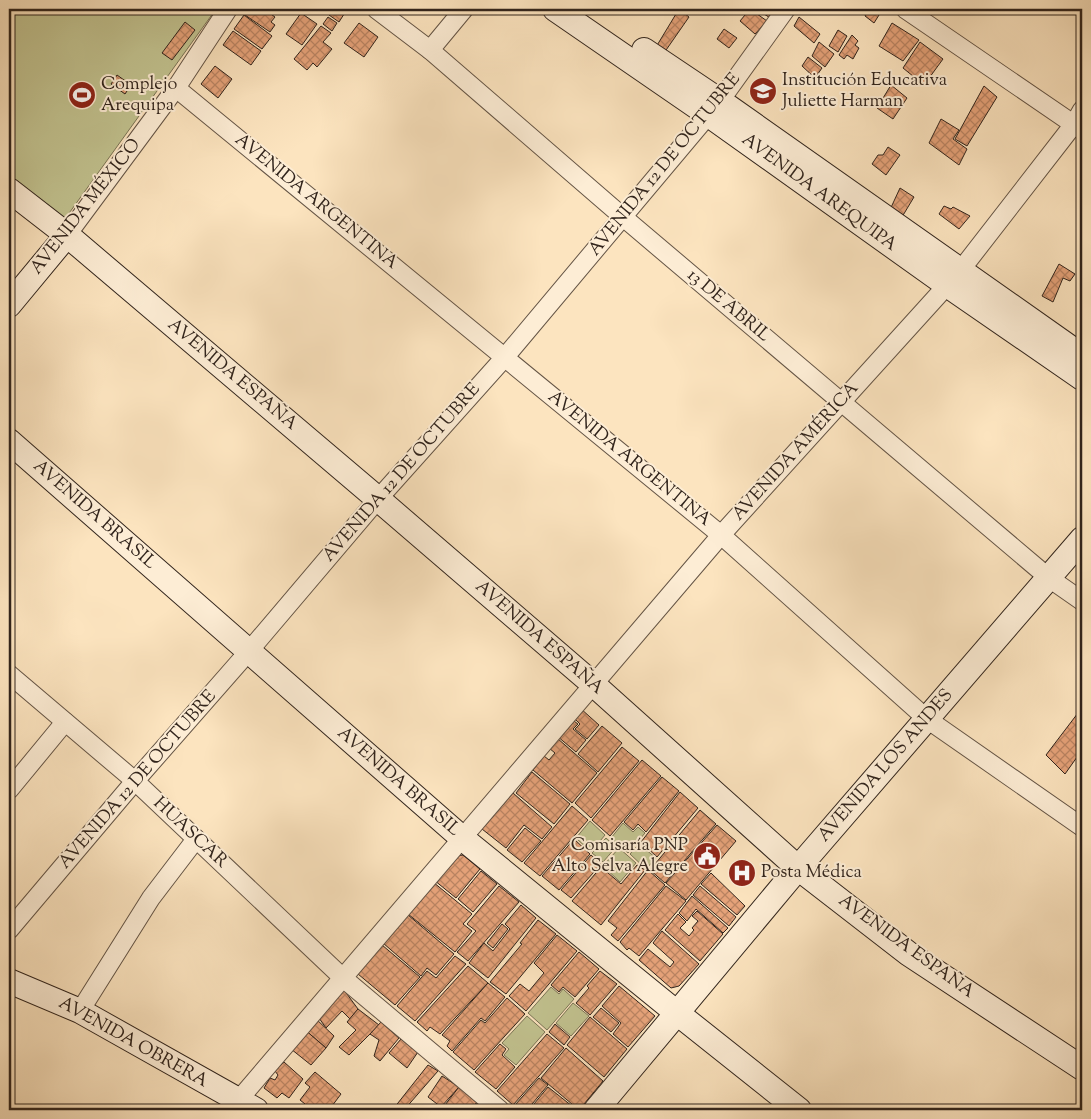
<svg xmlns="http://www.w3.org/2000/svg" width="1091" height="1119" viewBox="0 0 1091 1119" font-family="'Sorts Mill Goudy',serif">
<defs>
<pattern id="building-cross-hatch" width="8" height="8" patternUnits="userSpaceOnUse" patternTransform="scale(1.25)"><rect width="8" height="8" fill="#e5a279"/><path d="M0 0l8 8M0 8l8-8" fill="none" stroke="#ba8462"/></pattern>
</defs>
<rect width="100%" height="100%" fill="#fce4bf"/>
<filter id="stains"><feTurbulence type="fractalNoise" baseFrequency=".004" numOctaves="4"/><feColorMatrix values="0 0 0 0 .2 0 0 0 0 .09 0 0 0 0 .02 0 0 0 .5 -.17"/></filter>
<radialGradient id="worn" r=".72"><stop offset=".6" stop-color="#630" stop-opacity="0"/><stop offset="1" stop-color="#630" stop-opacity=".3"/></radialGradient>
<g fill="#c2c390" stroke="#7a7456">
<polygon points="9,9 216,9 62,223 9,181"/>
<polygon points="590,821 605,835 591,852 576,838"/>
<polygon points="623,823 633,832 638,827 645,833 628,853 611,838"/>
<polygon points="606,838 616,847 603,862 592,853"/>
<polygon points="639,844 656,858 646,869 630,854"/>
<polygon points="619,848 636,863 620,882 603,866"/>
<polygon points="551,987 559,994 563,989 574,999 547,1030 528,1013"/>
<polygon points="573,1003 589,1016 571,1036 556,1023"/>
<polygon points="527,1016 545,1032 516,1065 504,1055 509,1049 502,1043"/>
</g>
<g fill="url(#building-cross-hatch)" stroke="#31241c">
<polygon points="249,9 252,9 259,14 262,9 264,9 275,17 271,22 275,25 270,32 245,15"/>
<polygon points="333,9 343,9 346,11 339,22 329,15"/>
<polygon points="679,9 689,17 664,53 656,47"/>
<polygon points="750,9 767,21 755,34 740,21"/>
<polygon points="756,9 774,9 776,11 772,19"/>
<polygon points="868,9 870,9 879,15 874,23 865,16"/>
<polygon points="301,13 317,24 302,45 286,34"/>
<polygon points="244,15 272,36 262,49 234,29"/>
<polygon points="328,17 337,23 332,31 323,24"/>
<polygon points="799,17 820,34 814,43 794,26"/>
<polygon points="185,22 195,30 172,60 162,53"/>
<polygon points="359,23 378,37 364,57 344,43"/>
<polygon points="892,23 919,40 903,61 879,46"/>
<polygon points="321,26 331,33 323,42 332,49 317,67 313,63 307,70 294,59"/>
<polygon points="724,29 737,38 729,48 717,39"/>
<polygon points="838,30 847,36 838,52 829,46"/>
<polygon points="233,31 261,51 251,65 223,45"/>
<polygon points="852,35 858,41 855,45 859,48 853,59 847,55 844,59 839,55"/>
<polygon points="819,42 834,54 825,67 812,56"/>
<polygon points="920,42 943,59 924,85 903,68"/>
<polygon points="808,57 822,68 815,78 802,66"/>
<polygon points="215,66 232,79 218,98 201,84"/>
<polygon points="117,75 131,85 125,94 111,84"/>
<polygon points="891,85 907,98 893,119 877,108"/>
<polygon points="984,86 997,97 967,146 955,139"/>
<polygon points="941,119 959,130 953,139 967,149 959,165 929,143"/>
<polygon points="888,147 900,155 886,175 872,164 878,155 883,155"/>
<polygon points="900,188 914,197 899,222 888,214"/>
<polygon points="944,206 951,209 953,207 970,216 959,229 939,214"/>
<polygon points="1059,264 1075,274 1070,281 1063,278 1053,302 1042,296"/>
<polygon points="580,708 599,725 587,739 575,729 580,724 573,717"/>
<polygon points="1081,709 1082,710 1082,750 1065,774 1046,755"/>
<polygon points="571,719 578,724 573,729 586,740 576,752 557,736"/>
<polygon points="602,726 622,743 598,772 578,754"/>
<polygon points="557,738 597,773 572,803 533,770 544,756 549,760 555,753 549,748"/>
<polygon points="622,747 639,761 591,818 575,803"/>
<polygon points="642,760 661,776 610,836 592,820"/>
<polygon points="532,772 570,804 554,824 516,793"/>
<polygon points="662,777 679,791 646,832 638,824 633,830 624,822"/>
<polygon points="680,792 698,808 657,857 641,842"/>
<polygon points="513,793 552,827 542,839 524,825 506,848 482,829"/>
<polygon points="572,806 588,820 540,876 524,863"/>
<polygon points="700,810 716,824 665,883 650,870"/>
<polygon points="717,825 736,841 686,900 666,883"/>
<polygon points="525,828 541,841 522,862 507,850"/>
<polygon points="574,839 590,854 559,890 542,876"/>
<polygon points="463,855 480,869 456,898 434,880 451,857"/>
<polygon points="591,855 601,864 571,898 561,890"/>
<polygon points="637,865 645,870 601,925 572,901 601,867 621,884"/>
<polygon points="648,870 665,885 618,941 611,935 617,928 608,921"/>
<polygon points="481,871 497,884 473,912 458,899"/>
<polygon points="711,873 745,906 737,915 701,884"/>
<polygon points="433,882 472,914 463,924 472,931 455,952 408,914"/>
<polygon points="499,886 519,902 468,961 457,952 476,931 467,924"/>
<polygon points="666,886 686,901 639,956 629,948 627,950 620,942"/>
<polygon points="700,886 736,917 729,926 693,895"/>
<polygon points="692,896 728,928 723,933 696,909 687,921 679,913"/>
<polygon points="521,905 536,918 488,978 469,963 484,943 493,951 510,929 505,924"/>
<polygon points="697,911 723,934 700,961 665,930 678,914 686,922 680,928 689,936 694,930 692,928 698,921 692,916"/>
<polygon points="408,915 454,954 436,975 427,968 421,976 383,943"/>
<polygon points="538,920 556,934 506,994 490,982 522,944 520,943"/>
<polygon points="502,924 508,929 493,948 487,943"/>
<polygon points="662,931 699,964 679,986 671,988 639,960 648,949 670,967 674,962 653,943"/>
<polygon points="557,935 577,951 526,1011 509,996 520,984 529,991 544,973 534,963"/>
<polygon points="382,945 420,977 395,1005 358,974"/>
<polygon points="579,952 599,969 575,997 563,987 559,992 551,985"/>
<polygon points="455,956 466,964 415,1021 397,1006 427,971 436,978"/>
<polygon points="468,966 488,983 440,1034 430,1027 427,1031 417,1022"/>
<polygon points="600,971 617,984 590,1015 576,1003 589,988 587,986"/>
<polygon points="488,983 505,997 485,1021 481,1018 452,1051 447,1046 450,1041 442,1035"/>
<polygon points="619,986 655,1016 628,1047 613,1034 621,1023 602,1006"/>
<polygon points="344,990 358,1009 350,1019 342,1011 326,1028 319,1018"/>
<polygon points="507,998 525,1014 474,1070 453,1052 481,1020 485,1023"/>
<polygon points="601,1008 619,1023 611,1032 593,1017"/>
<polygon points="358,1009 379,1025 349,1055 339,1047 356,1030 347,1022"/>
<polygon points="590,1017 627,1049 604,1077 567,1045"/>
<polygon points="315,1018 334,1036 326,1048 304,1029"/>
<polygon points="381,1022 399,1038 380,1061 374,1056 379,1040 370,1034"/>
<polygon points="555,1024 570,1037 564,1045 549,1032"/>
<polygon points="304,1029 326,1048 311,1065 291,1049"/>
<polygon points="547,1034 564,1048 513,1105 497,1091"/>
<polygon points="401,1039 418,1052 407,1068 389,1053"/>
<polygon points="500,1044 506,1049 502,1055 515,1067 496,1089 475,1072"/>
<polygon points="566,1048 603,1081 579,1110 541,1078"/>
<polygon points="284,1062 303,1079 289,1098 282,1093 277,1098 264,1088 270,1078 275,1080 278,1075 275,1071"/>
<polygon points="428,1065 438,1071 404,1110 397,1110 394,1108"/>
<polygon points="315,1072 341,1094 329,1110 300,1110 305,1104 300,1100 310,1087 305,1083"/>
<polygon points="442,1076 459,1087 441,1107 428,1097"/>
<polygon points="539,1078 548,1085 527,1110 521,1110 515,1105"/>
<polygon points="459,1087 477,1102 472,1110 465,1110 462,1108 461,1110 441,1110"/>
<polygon points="548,1087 577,1110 529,1110"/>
<polygon points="477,1102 484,1110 472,1110"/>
</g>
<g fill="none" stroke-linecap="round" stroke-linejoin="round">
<g stroke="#645445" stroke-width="20">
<g id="street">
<polyline points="376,9 430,50 623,217 1049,578 1082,601"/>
<polyline points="905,9 1082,130"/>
<polyline points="430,50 464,9"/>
<polyline points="176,88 721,535 927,719 1082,827"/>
<polyline points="67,235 176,88 228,9"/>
<polyline points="9,674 135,781 343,978 500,1110"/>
<polyline points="9,790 65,722"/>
<polyline points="9,930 135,781 249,651 378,499 505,357 720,101 786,9"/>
<polyline points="80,1011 151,898 196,839"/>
<polyline points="230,1110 721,535 960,271 1074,124 1082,110"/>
</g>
</g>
<g stroke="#31241c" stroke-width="26">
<g id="secondary">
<polyline points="555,9 709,115 947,285 1082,378"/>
<polyline points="644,50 720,101 1082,356"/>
<polyline points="9,190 67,235 378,499 593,684 798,868 909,954 1082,1068"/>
<polyline points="9,305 67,235"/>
<polyline points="9,441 462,838 677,1013 799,1110"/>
<polyline points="9,981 80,1011 256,1110"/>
<polyline points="596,1110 798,868 1082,539"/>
</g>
</g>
<use href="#street" stroke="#fdedd5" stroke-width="18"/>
<use href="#secondary" stroke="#fdedd5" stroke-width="24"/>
</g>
<defs>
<g id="school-disc" transform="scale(1.4375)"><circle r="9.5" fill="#8f2418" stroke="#fdedd5"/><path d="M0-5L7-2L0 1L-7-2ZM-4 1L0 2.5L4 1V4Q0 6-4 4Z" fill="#fff"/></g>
<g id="stadium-disc" transform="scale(1.4375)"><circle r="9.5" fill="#8f2418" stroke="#fdedd5"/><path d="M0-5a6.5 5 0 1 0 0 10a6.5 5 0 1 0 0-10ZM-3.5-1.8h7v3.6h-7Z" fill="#fff"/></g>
<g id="civic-disc" transform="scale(1.4375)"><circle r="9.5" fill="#8f2418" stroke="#fdedd5"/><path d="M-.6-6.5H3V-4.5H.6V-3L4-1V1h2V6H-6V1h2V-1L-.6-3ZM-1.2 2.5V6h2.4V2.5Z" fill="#fff"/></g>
<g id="hospital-disc" transform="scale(1.4375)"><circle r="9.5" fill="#8f2418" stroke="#fdedd5"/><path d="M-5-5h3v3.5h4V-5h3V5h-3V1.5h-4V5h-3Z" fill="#fff"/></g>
</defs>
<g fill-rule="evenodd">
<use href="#school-disc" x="763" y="91"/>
<use href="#stadium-disc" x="82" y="95"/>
<use href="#civic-disc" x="707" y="856"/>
<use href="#hospital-disc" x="742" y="873"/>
</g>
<g text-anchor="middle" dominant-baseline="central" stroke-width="4" stroke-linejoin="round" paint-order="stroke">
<g font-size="18" fill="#31241c" stroke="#fdedd5" text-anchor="start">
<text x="782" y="81">Institución Educativa<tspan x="782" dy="21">Juliette Harman</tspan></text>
<text x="101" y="85">Complejo<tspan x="101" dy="21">Arequipa</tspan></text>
<text x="688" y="846" text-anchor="end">Comisaría PNP<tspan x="688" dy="21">Alto Selva Alegre</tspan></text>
<text x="761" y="873">Posta Médica</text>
</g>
<g font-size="18" fill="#31241c" stroke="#fdedd5">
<text transform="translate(665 165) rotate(-51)">AVENIDA 12 DE OCTUBRE</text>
<text transform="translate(819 193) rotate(36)">AVENIDA AREQUIPA</text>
<text transform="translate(316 202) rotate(39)">AVENIDA ARGENTINA</text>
<text transform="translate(86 207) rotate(-52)">AVENIDA MÉXICO</text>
<text transform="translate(728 306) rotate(40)">13 DE ABRIL</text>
<text transform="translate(232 375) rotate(40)">AVENIDA ESPAÑA</text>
<text transform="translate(796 452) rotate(-48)">AVENIDA AMÉRICA</text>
<text transform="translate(629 459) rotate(39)">AVENIDA ARGENTINA</text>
<text transform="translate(402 473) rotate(-49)">AVENIDA 12 DE OCTUBRE</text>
<text transform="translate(94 515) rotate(41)">AVENIDA BRASIL</text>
<text transform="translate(539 638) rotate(41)">AVENIDA ESPAÑA</text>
<text transform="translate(886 766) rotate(-49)">AVENIDA LOS ANDES</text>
<text transform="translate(138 780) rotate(-49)">AVENIDA 12 DE OCTUBRE</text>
<text transform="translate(398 782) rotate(41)">AVENIDA BRASIL</text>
<text transform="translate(190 833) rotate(43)">HUASCAR</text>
<text transform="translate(906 947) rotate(36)">AVENIDA ESPAÑA</text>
<text transform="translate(133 1043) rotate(29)">AVENIDA OBRERA</text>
</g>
</g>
<rect width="1091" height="1119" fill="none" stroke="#fce4bf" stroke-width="30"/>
<rect x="10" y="10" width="1071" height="1099" fill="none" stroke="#31241c" stroke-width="2.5"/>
<rect x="15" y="15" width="1061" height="1089" fill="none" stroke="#31241c"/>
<rect width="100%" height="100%" filter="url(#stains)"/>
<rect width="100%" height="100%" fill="url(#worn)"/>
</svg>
